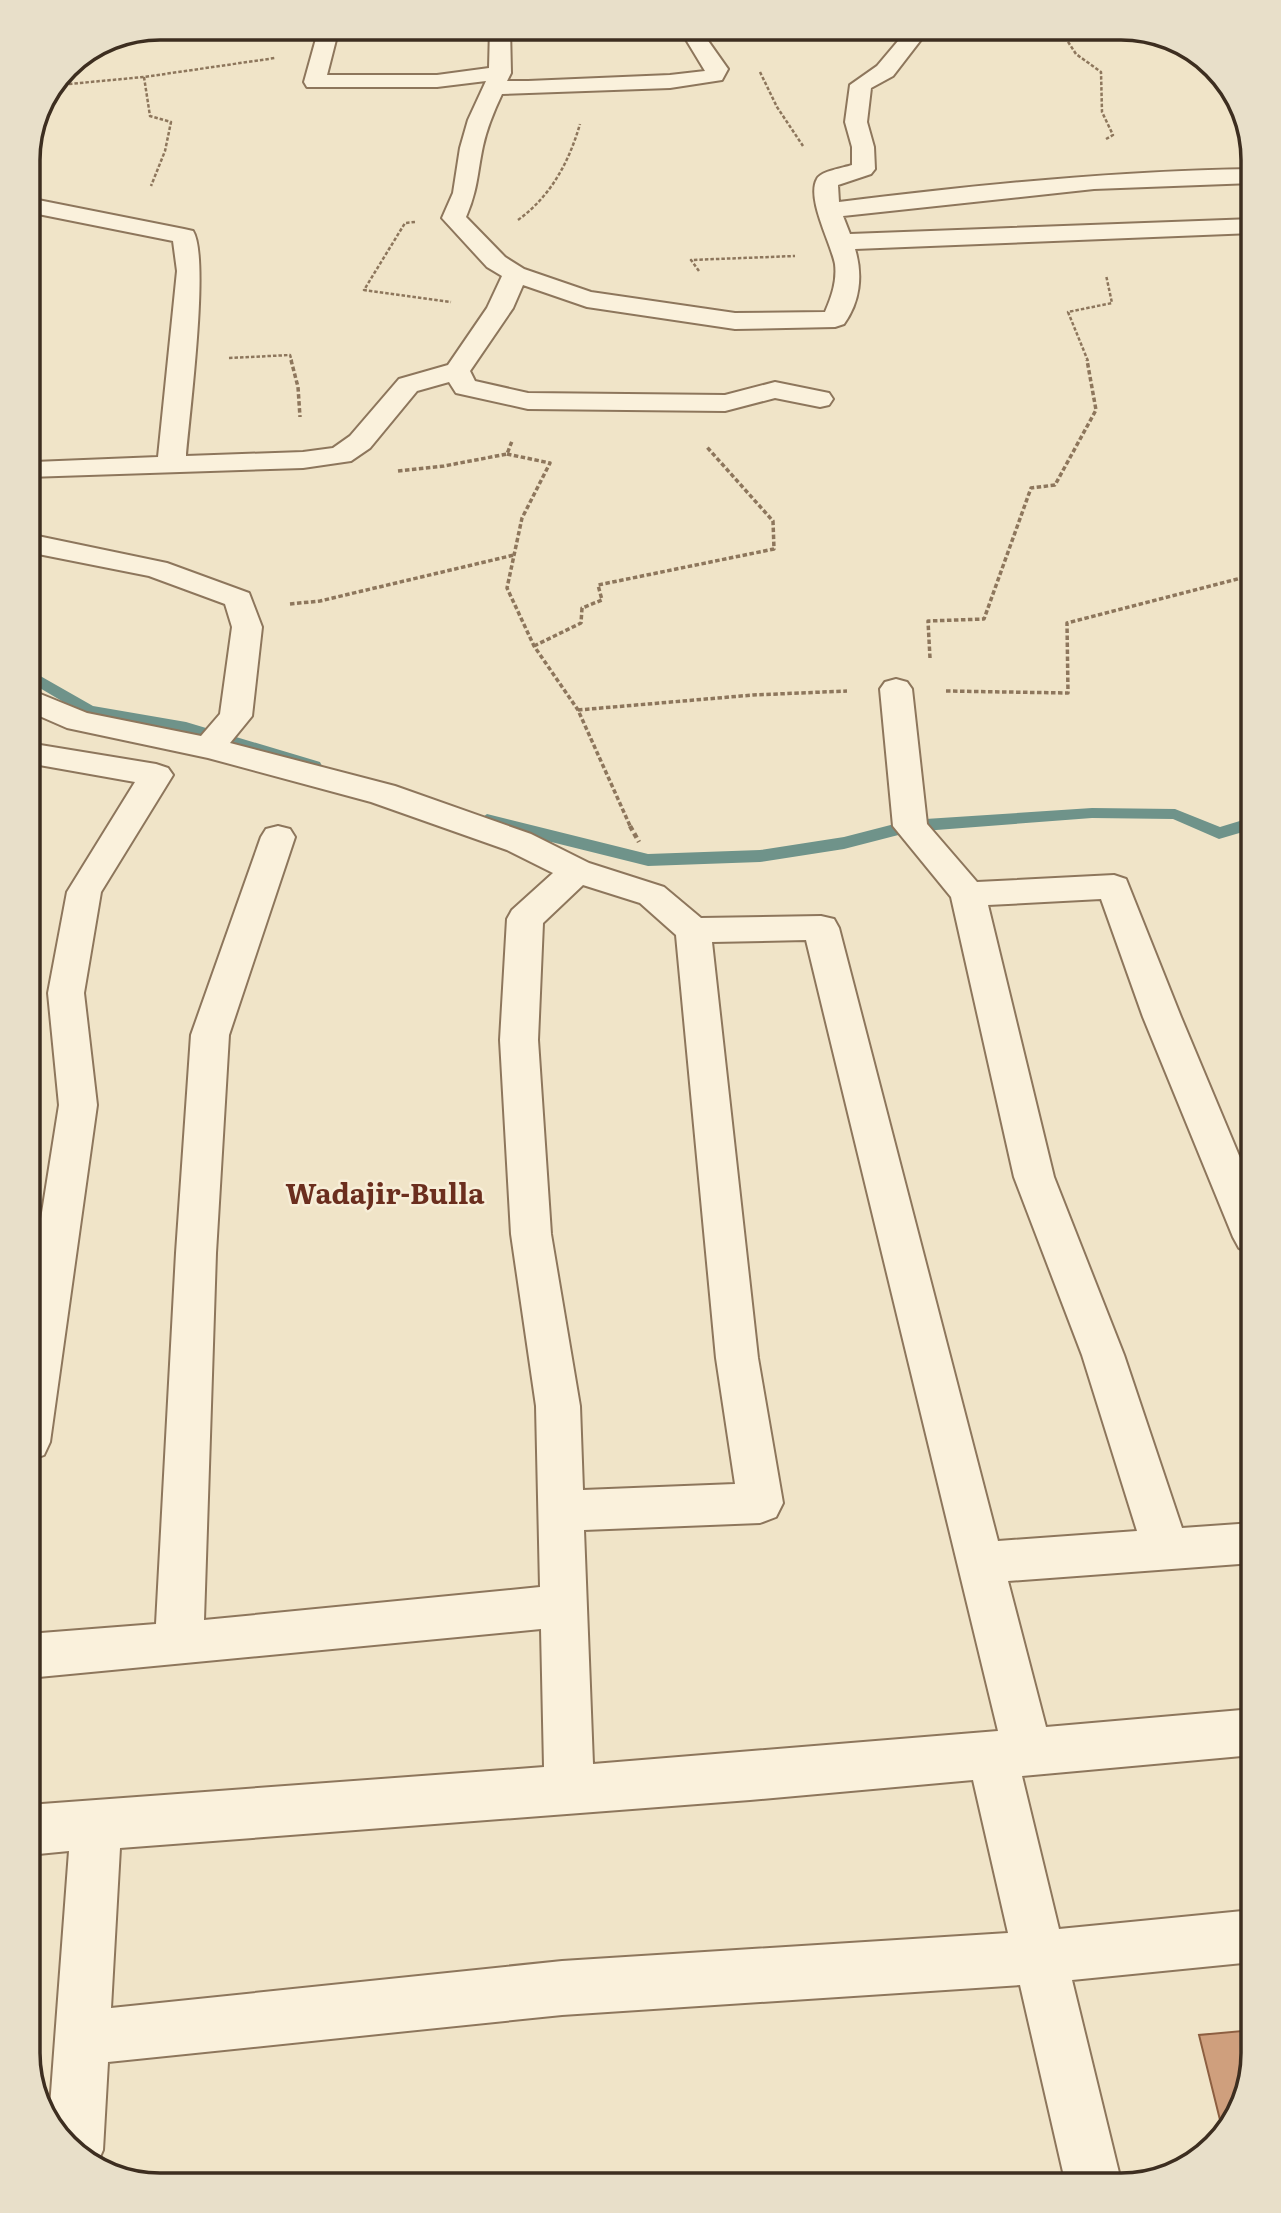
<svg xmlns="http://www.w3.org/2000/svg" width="1281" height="2213" viewBox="0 0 1281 2213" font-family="Literata,serif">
<rect width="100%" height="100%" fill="#f0e4c8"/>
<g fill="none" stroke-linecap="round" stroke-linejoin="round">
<g fill="#6f938a" fill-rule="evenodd">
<polygon points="28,669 93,706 186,722 320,762 322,766 314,771 184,732 82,713 28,681"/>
<polygon points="1092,808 1175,809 1220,827 1253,817 1253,829 1219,839 1173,819 1092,818 910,832 844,849 760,862 648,866 487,826 479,820 487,814 648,854 760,850 844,837 910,820"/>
</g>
</g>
<polygon fill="#cf9f7d" stroke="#8d5f41" stroke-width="2" points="1253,2030 1253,2053 1231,2126 1223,2132 1199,2035"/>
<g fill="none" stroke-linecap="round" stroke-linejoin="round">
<g stroke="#8d765c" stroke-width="4">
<g id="street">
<path d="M 319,28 L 339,28 L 327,75 L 437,75 L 489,68 L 490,28 L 510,28 L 511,73 L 507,81 L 528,81 L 670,75 L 705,71 L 679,28 L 699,28 L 728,69 L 722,80 L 670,88 L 502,94 C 494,111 487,128 483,146 C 477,174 478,189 466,217 L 505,257 L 524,269 L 591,292 L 735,313 L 825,312 C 832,296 837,281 835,264 C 831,243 806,198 817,179 C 821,171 843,168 852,165 L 852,147 L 845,122 L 850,85 L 877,66 L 909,28 L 930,28 L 893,76 L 871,88 L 867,122 L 874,147 L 875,169 L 871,174 L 838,185 L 839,202 C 977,185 1114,171 1253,169 L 1253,183 L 1094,189 L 843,216 L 850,234 L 1253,219 L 1253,233 L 855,249 C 863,275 860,302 844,324 L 835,327 L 735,329 L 587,307 L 523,285 L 513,308 L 470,371 L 475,381 L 528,393 L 725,395 L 775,382 L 829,393 L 833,399 L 829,405 L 820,407 L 775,398 L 725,411 L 528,409 L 456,393 L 449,382 L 417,391 L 370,448 L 351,461 L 303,468 L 28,477 L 28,463 L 34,462 L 158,457 L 177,271 L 173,241 L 28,212 L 28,198 L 184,229 L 193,231 C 210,257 189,416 186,456 L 303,452 L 333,448 L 350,436 L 399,379 L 448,365 L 487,308 L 502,276 L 487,267 L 442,218 L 453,193 L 460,148 L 468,120 L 486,81 L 437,87 L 307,87 L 304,82 Z"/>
<path d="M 28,534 L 167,563 L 249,593 L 262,627 L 252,716 L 230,743 L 395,786 L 531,834 L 589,863 L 664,887 L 701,918 L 821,916 L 834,919 L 839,928 L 998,1541 L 1137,1531 L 1082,1355 L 1014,1177 L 951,897 L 893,826 L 880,689 L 885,682 L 896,679 L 907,682 L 912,689 L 927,824 L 977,882 L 1114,875 L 1126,879 L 1181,1017 L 1253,1189 L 1253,1253 L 1239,1248 L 1233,1237 L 1143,1017 L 1101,899 L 988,905 L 1054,1177 L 1124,1355 L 1182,1528 L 1253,1523 L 1253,1563 L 1008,1581 L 1046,1727 L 1253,1709 L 1253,1755 L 1022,1776 L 1059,1929 L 1253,1910 L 1253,1962 L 1072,1980 L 1122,2185 L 1066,2185 L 1020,1985 L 562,2015 L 108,2062 L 103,2150 L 96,2166 L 86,2162 L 49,2120 L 69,1851 L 28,1855 L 28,1805 L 544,1767 L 541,1629 L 28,1678 L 28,1634 L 156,1624 L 176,1253 L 191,1035 L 261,837 L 266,829 L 278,826 L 290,829 L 295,837 L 229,1035 L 216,1253 L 204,1620 L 540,1587 L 536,1406 L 511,1234 L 500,1040 L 507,919 L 512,910 L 553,873 L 507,850 L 371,802 L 208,758 L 67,728 L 28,711 L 28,689 L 87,713 L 201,736 L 220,714 L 232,627 L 225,604 L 149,576 L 28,552 ZM 583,885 L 640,903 L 676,935 L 716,1358 L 735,1484 L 583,1490 L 580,1406 L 551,1234 L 538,1040 L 543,923 ZM 806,940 L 998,1731 L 593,1764 L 584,1530 L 760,1523 L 776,1517 L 783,1503 L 758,1358 L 712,942 ZM 973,1780 L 1008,1933 L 562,1961 L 111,2008 L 120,1848 L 750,1800 Z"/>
<polygon points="28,743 156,764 168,768 173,775 101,892 84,993 97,1105 50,1442 44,1455 28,1461 28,1301 59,1105 48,993 67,892 135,782 28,763"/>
</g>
</g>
<g stroke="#8d765c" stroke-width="2.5" stroke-dasharray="3.5 2" stroke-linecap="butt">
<polyline points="1059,28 1076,54 1101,72 1102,112 1113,135 1106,139"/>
<polyline points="760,72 777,107 803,146"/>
<polyline points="144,77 150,116 171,122 165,151 151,186"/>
<polyline points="58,85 144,77 275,58"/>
<polyline points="30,166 43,133 43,119"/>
<path d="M 518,220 C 551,196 569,162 580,124"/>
<polyline points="415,222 405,223 364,290 451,302"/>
<polyline points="699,271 691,260 795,256"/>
<polyline points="229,358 290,355 292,361"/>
<polyline points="1088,361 1068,312 1112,303 1106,275"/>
</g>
<g stroke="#8d765c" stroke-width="3.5" stroke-dasharray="4.5 2.5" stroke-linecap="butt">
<polyline points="291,360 298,387 300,417"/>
<polyline points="507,454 550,463 522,518 507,588 534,646 578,710 631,828"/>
<polyline points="398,471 444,466 507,454 512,441"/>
<polyline points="290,604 320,601 514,555"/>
<polyline points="534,646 581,623 582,608 602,600 598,585 774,549 773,521 706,446"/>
<polyline points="930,658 928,621 984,619 1031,488 1055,485 1096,410 1087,360"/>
<polyline points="946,691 1068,693 1067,623 1253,575"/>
<polyline points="578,710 753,695 847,691"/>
</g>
<polyline stroke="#8d765c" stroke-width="4.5" stroke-dasharray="5 3.5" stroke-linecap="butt" points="630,826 639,842"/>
<use href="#street" fill="#faf1dc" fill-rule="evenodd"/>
</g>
<g text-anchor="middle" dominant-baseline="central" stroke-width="5" stroke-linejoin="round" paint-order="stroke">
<g font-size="28" font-weight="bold" fill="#6b2e1e" stroke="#f7eed8">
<text x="385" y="1192">Wadajir-Bulla</text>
</g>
</g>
<path d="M0 0H1281V2213H0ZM160 40H1121A120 120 0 0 1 1241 160V2053A120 120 0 0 1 1121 2173H160A120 120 0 0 1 40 2053V160A120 120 0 0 1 160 40Z" fill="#e8dfc9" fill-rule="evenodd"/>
<path fill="none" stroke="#3d2e20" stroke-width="3.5" d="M160 40H1121A120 120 0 0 1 1241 160V2053A120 120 0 0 1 1121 2173H160A120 120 0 0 1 40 2053V160A120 120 0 0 1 160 40Z"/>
</svg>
